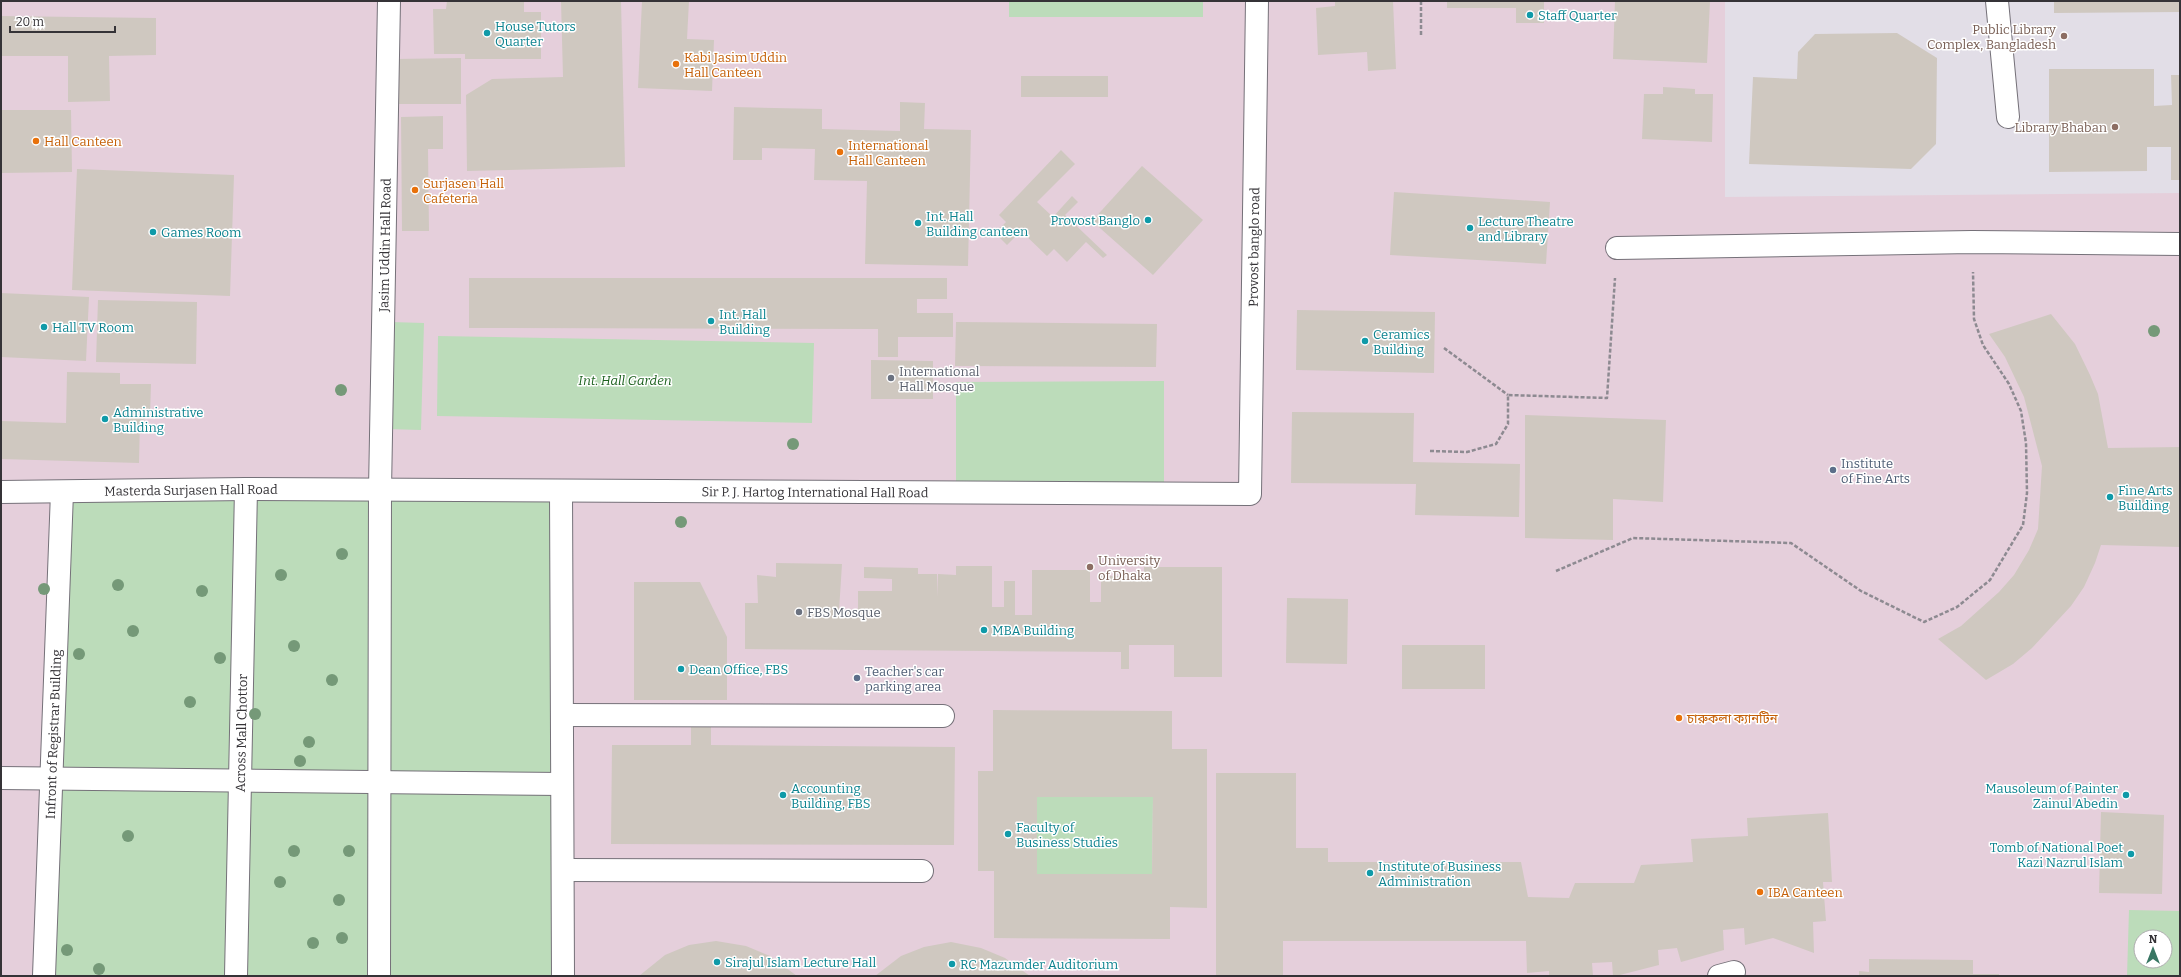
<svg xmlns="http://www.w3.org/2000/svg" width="2181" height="977" viewBox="0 0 2181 977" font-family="Bitter,'Noto Sans Bengali',serif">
<rect width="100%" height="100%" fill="#e2dee7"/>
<path fill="#e5cfdb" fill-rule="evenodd" d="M 1,1 L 1725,1 L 1725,197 L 2180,193 L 2180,976 L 1,976 ZM 2141,937 L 2165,937 L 2165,961 L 2141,961 Z"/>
<g fill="#bcdcba" fill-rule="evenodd">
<rect x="1009" y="1" width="194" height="16"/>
<polygon points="390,322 424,323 421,430 387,429"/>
<polygon points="438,336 814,343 812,423 437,416"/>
<polygon points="1164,381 1164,482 956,483 956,382"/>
<polygon points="65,494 241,494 237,777 56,773"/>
<polygon points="251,494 377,494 376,776 244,776"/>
<polygon points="385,494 558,495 559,780 384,777"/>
<polygon points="56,781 236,784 233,976 49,976"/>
<polygon points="244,784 376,787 376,976 241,976"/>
<polygon points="384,785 558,789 560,976 383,976"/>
<polygon points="1037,797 1153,797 1152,874 1037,874"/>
<path d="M 2129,910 L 2180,911 L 2180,976 L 2127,976 ZM 2141,937 L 2165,937 L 2165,961 L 2141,961 Z"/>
</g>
<g fill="#cfc8c0" fill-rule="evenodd">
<polygon points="447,1 524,1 524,12 541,12 541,59 465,59 465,54 434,54 433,9 446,9"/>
<polygon points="561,1 621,1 625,167 467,171 466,95 492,79 563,77"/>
<polygon points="642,1 689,1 687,39 714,40 712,91 638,88"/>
<polygon points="1335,1 1393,1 1396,69 1368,71 1367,52 1318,55 1316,8 1335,6"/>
<polygon points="1447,1 1544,1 1544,23 1516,23 1516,8 1447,8"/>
<polygon points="1615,1 1710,1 1707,63 1613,59"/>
<polygon points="2054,1 2180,1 2180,12 2054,13"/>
<polygon points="1,16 156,18 156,55 109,56 110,101 68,102 68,56 1,56"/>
<polygon points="1897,33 1937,58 1936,144 1911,169 1749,164 1753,77 1797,79 1798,52 1815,34"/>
<polygon points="461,58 461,104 396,104 395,59"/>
<polygon points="2049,69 2154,69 2154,106 2172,105 2171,75 2180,75 2180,180 2171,180 2171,147 2147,147 2147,171 2049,172"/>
<rect x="1021" y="76" width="87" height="21"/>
<polygon points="1663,87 1695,89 1695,94 1713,94 1712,142 1642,139 1644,94 1663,94"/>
<polygon points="900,102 925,103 924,129 971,130 968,266 865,264 867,181 814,180 815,149 762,148 762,160 733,160 734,107 822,109 822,129 900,131"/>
<polygon points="1,110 71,110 72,172 1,173"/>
<polygon points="443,116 443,149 428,149 429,231 402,231 401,117"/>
<polygon points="1061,150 1075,164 1037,202 1053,217 1072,196 1078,202 1065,215 1107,255 1103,258 1086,242 1067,262 1054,249 1047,256 1021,231 1007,245 995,233 1006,222 999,215"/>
<polygon points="1142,166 1203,220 1153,275 1092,221"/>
<polygon points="77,169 234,175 230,296 72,290"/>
<polygon points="1394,192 1550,202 1546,264 1390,255"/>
<polygon points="469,278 947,278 947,299 917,299 917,313 953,313 953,337 898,337 898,357 878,357 878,329 469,328"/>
<polygon points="1,293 89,297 86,361 1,357"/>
<polygon points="98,300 197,302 196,364 96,362"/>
<polygon points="1297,310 1435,312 1434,373 1296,370"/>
<polygon points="2051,314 2075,344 2090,375 2098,394 2108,448 2180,447 2180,547 2101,545 2095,563 2084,587 2071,606 2032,648 2013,664 1986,680 1938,639 1961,626 1999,592 2014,575 2029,550 2038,529 2042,466 2024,397 2005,357 1989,334"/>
<polygon points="956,322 1157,324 1156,367 955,366"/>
<polygon points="871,360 933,361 933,399 871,399"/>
<polygon points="67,372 120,373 120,384 151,384 150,417 140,421 139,463 1,459 1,421 66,423"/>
<polygon points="1292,412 1414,413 1413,462 1520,464 1519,517 1415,515 1416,484 1291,483"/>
<polygon points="1525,415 1666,420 1663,502 1613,499 1613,540 1525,538"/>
<polygon points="776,563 842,564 839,611 858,612 858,591 892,591 892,579 864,578 864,567 918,568 918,574 937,574 938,597 938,574 956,575 956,566 992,566 992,607 1004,607 1004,581 1015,581 1015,615 1032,615 1032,570 1090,570 1090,602 1101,602 1101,576 1144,576 1144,567 1222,567 1222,677 1174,677 1174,645 1129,645 1129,669 1121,669 1121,652 745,649 745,603 758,603 757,575 776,577"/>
<polygon points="634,582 700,582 727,637 727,700 634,700"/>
<polygon points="1287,598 1348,599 1347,664 1286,663"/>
<rect x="1402" y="645" width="83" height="44"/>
<path d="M 993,710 L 1172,711 L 1172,749 L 1207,749 L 1207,908 L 1170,907 L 1170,939 L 994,938 L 994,871 L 978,871 L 978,771 L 993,771 ZM 1037,797 L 1153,797 L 1152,874 L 1037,874 Z"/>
<polygon points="691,726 711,726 711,745 955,747 954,845 611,844 612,745 691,745"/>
<polygon points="1216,773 1296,773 1296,848 1328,848 1328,862 1521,862 1528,897 1569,898 1575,883 1634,883 1641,865 1693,862 1691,839 1748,836 1747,818 1828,813 1832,882 1823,882 1826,921 1813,922 1814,953 1773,938 1745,945 1744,928 1723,930 1724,950 1681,962 1677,948 1658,950 1659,965 1616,976 1613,976 1612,962 1592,963 1593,976 1549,976 1549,971 1527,973 1526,941 1283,941 1283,976 1216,976"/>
<polygon points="2101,812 2164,815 2162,894 2099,893"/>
<polygon points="716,941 746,946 770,956 797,976 639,976 665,955 689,945"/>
<polygon points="951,942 981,948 1005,958 1030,976 875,976 901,956 924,947"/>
<polygon points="1869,959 1973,960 1973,974 1999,974 1999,976 1859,976 1859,971 1869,972"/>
</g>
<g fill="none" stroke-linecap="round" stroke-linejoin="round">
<g stroke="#757179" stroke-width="24">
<g id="minor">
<polyline points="1997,1 2008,117"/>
<polyline points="1617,248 1972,242 2180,244"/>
<polyline points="561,491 563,976"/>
<path id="s1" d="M 1,492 L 246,489 L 1250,494 L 1257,1"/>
<polyline points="562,715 943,716"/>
<polyline points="1,778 562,784"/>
<polyline points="563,870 922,871"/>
<path id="s2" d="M 44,976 L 62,492"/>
<path id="s3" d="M 236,976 L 246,489"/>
<path id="s4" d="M 379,976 L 380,490 L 389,1"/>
<polyline points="1719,976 1734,972"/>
</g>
</g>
<g stroke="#8d8a91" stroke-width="2.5" stroke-dasharray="4 2" stroke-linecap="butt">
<polyline points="1421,1 1421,36"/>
<polyline points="1444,348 1508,395"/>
<polyline points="1430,451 1467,452 1496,444 1508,424 1508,395 1607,398 1615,278"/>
<polyline points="1556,571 1633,538 1791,543 1861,591 1924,622 1957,607 1990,580 2023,525 2027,493 2026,443 2021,411 2009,384 1983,345 1974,319 1973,272"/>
</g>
<use href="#minor" stroke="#fff" stroke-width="22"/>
</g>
<g fill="#759978">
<circle cx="2154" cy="331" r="6"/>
<circle cx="341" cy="390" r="6"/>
<circle cx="793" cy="444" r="6"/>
<circle cx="681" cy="522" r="6"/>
<circle cx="342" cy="554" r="6"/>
<circle cx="281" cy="575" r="6"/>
<circle cx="118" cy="585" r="6"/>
<circle cx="44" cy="589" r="6"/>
<circle cx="202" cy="591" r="6"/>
<circle cx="133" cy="631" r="6"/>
<circle cx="294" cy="646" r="6"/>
<circle cx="79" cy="654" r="6"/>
<circle cx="220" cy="658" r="6"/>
<circle cx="332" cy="680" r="6"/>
<circle cx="190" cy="702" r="6"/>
<circle cx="255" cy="714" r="6"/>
<circle cx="309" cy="742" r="6"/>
<circle cx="300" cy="761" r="6"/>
<circle cx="128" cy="836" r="6"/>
<circle cx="294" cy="851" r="6"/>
<circle cx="349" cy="851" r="6"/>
<circle cx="280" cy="882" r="6"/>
<circle cx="339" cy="900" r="6"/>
<circle cx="342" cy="938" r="6"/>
<circle cx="313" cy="943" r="6"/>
<circle cx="67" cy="950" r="6"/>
<circle cx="99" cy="969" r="6"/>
</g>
<g fill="#0f9aa8" stroke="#fff" stroke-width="1.5">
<circle cx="1530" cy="15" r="4"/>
<circle cx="487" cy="33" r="4"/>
<circle cx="1148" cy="220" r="4"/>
<circle cx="918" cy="223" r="4"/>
<circle cx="1470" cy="228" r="4"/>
<circle cx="153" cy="232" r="4"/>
<circle cx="711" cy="321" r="4"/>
<circle cx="44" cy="327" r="4"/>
<circle cx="1365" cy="341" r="4"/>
<circle cx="105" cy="419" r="4"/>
<circle cx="2110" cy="497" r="4"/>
<circle cx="984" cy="630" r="4"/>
<circle cx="681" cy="669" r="4"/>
<circle cx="783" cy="795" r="4"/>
<circle cx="2126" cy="795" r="4"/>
<circle cx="1008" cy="834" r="4"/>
<circle cx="2131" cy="854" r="4"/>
<circle cx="1370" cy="873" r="4"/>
<circle cx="717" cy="962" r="4"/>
<circle cx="952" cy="964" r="4"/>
</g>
<g fill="#8d6e63" stroke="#fff" stroke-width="1.5">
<circle cx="2064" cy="36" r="4"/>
<circle cx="2115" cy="127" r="4"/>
<circle cx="1090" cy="567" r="4"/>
</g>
<g fill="#e8710a" stroke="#fff" stroke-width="1.5">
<circle cx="676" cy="64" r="4"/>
<circle cx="36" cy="141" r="4"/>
<circle cx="840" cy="152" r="4"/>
<circle cx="415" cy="190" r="4"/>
<circle cx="1679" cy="718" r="4"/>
<circle cx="1760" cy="892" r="4"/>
</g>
<g fill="#6b7280" stroke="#fff" stroke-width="1.5">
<circle cx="891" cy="378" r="4"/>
<circle cx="799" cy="612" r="4"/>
</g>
<g fill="#5c6f8a" stroke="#fff" stroke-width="1.5">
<circle cx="1833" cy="470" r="4"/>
<circle cx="857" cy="678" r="4"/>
</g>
<g text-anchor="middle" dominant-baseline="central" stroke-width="3" stroke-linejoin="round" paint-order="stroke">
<g font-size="13" fill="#0d838f" stroke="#fff" text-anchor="start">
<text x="1538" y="15">Staff Quarter</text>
<text x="495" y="26">House Tutors<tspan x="495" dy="15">Quarter</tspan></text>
<text x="926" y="216">Int. Hall<tspan x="926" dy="15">Building canteen</tspan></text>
<text x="1140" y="220" text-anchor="end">Provost Banglo</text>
<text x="1478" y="221">Lecture Theatre<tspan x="1478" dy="15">and Library</tspan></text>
<text x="161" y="232">Games Room</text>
<text x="719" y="314">Int. Hall<tspan x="719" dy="15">Building</tspan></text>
<text x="52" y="327">Hall TV Room</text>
<text x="1373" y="334">Ceramics<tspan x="1373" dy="15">Building</tspan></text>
<text x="113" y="412">Administrative<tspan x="113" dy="15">Building</tspan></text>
<text x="2118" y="490">Fine Arts<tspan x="2118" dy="15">Building</tspan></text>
<text x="992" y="630">MBA Building</text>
<text x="689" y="669">Dean Office, FBS</text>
<text x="791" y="788">Accounting<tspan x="791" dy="15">Building, FBS</tspan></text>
<text x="2118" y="788" text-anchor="end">Mausoleum of Painter<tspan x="2118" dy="15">Zainul Abedin</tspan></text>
<text x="1016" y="827">Faculty of<tspan x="1016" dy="15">Business Studies</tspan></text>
<text x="2123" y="847" text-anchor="end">Tomb of National Poet<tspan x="2123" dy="15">Kazi Nazrul Islam</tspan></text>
<text x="1378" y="866">Institute of Business<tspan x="1378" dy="15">Administration</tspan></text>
<text x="725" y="962">Sirajul Islam Lecture Hall</text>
<text x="960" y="964">RC Mazumder Auditorium</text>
</g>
<g font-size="13" fill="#785e54" stroke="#fff" text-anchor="end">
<text x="2056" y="29">Public Library<tspan x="2056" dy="15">Complex, Bangladesh</tspan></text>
<text x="2107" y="127">Library Bhaban</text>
<text x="1098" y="560" text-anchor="start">University<tspan x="1098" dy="15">of Dhaka</tspan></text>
</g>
<g font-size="13" fill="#c56008" stroke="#fff" text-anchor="start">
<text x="684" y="57">Kabi Jasim Uddin<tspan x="684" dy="15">Hall Canteen</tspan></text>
<text x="44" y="141">Hall Canteen</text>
<text x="848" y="145">International<tspan x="848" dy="15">Hall Canteen</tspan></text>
<text x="423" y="183">Surjasen Hall<tspan x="423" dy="15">Cafeteria</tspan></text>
<text x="1687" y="718">চারুকলা ক্যানটিন</text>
<text x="1768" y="892">IBA Canteen</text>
</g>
<g font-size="13" fill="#353337" stroke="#fff">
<text stroke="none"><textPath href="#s4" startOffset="731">Jasim Uddin Hall Road</textPath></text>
<text stroke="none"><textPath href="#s1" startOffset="1496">Provost banglo road</textPath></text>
<text stroke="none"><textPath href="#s1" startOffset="190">Masterda Surjasen Hall Road</textPath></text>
<text stroke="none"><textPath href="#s1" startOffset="814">Sir P. J. Hartog International Hall Road</textPath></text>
<text stroke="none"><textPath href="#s3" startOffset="243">Across Mall Chottor</textPath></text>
<text stroke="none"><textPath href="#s2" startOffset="242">Infront of Registrar Building</textPath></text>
</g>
<g font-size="13" fill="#5b616d" stroke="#fff" text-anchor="start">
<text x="899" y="371">International<tspan x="899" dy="15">Hall Mosque</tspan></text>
<text x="807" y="612">FBS Mosque</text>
</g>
<g font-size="13" font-style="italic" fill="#1c611e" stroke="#fff">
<text x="625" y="380">Int. Hall Garden</text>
</g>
<g font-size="13" fill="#4e5e75" stroke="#fff" text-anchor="start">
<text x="1841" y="463">Institute<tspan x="1841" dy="15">of Fine Arts</tspan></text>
<text x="865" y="671">Teacher's car<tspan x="865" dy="15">parking area</tspan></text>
</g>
</g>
<rect width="2181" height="977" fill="none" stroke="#353337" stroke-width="4"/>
<g transform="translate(2153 949)"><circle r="19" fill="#ffffff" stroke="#aeadaf"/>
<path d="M0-3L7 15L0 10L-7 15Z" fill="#387663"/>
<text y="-6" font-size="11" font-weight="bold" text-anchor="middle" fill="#353337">N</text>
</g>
<path d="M10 26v6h105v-6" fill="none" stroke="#353337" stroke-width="2"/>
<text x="16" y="26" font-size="12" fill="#353337" stroke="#ffffff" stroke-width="3" paint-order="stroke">20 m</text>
</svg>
